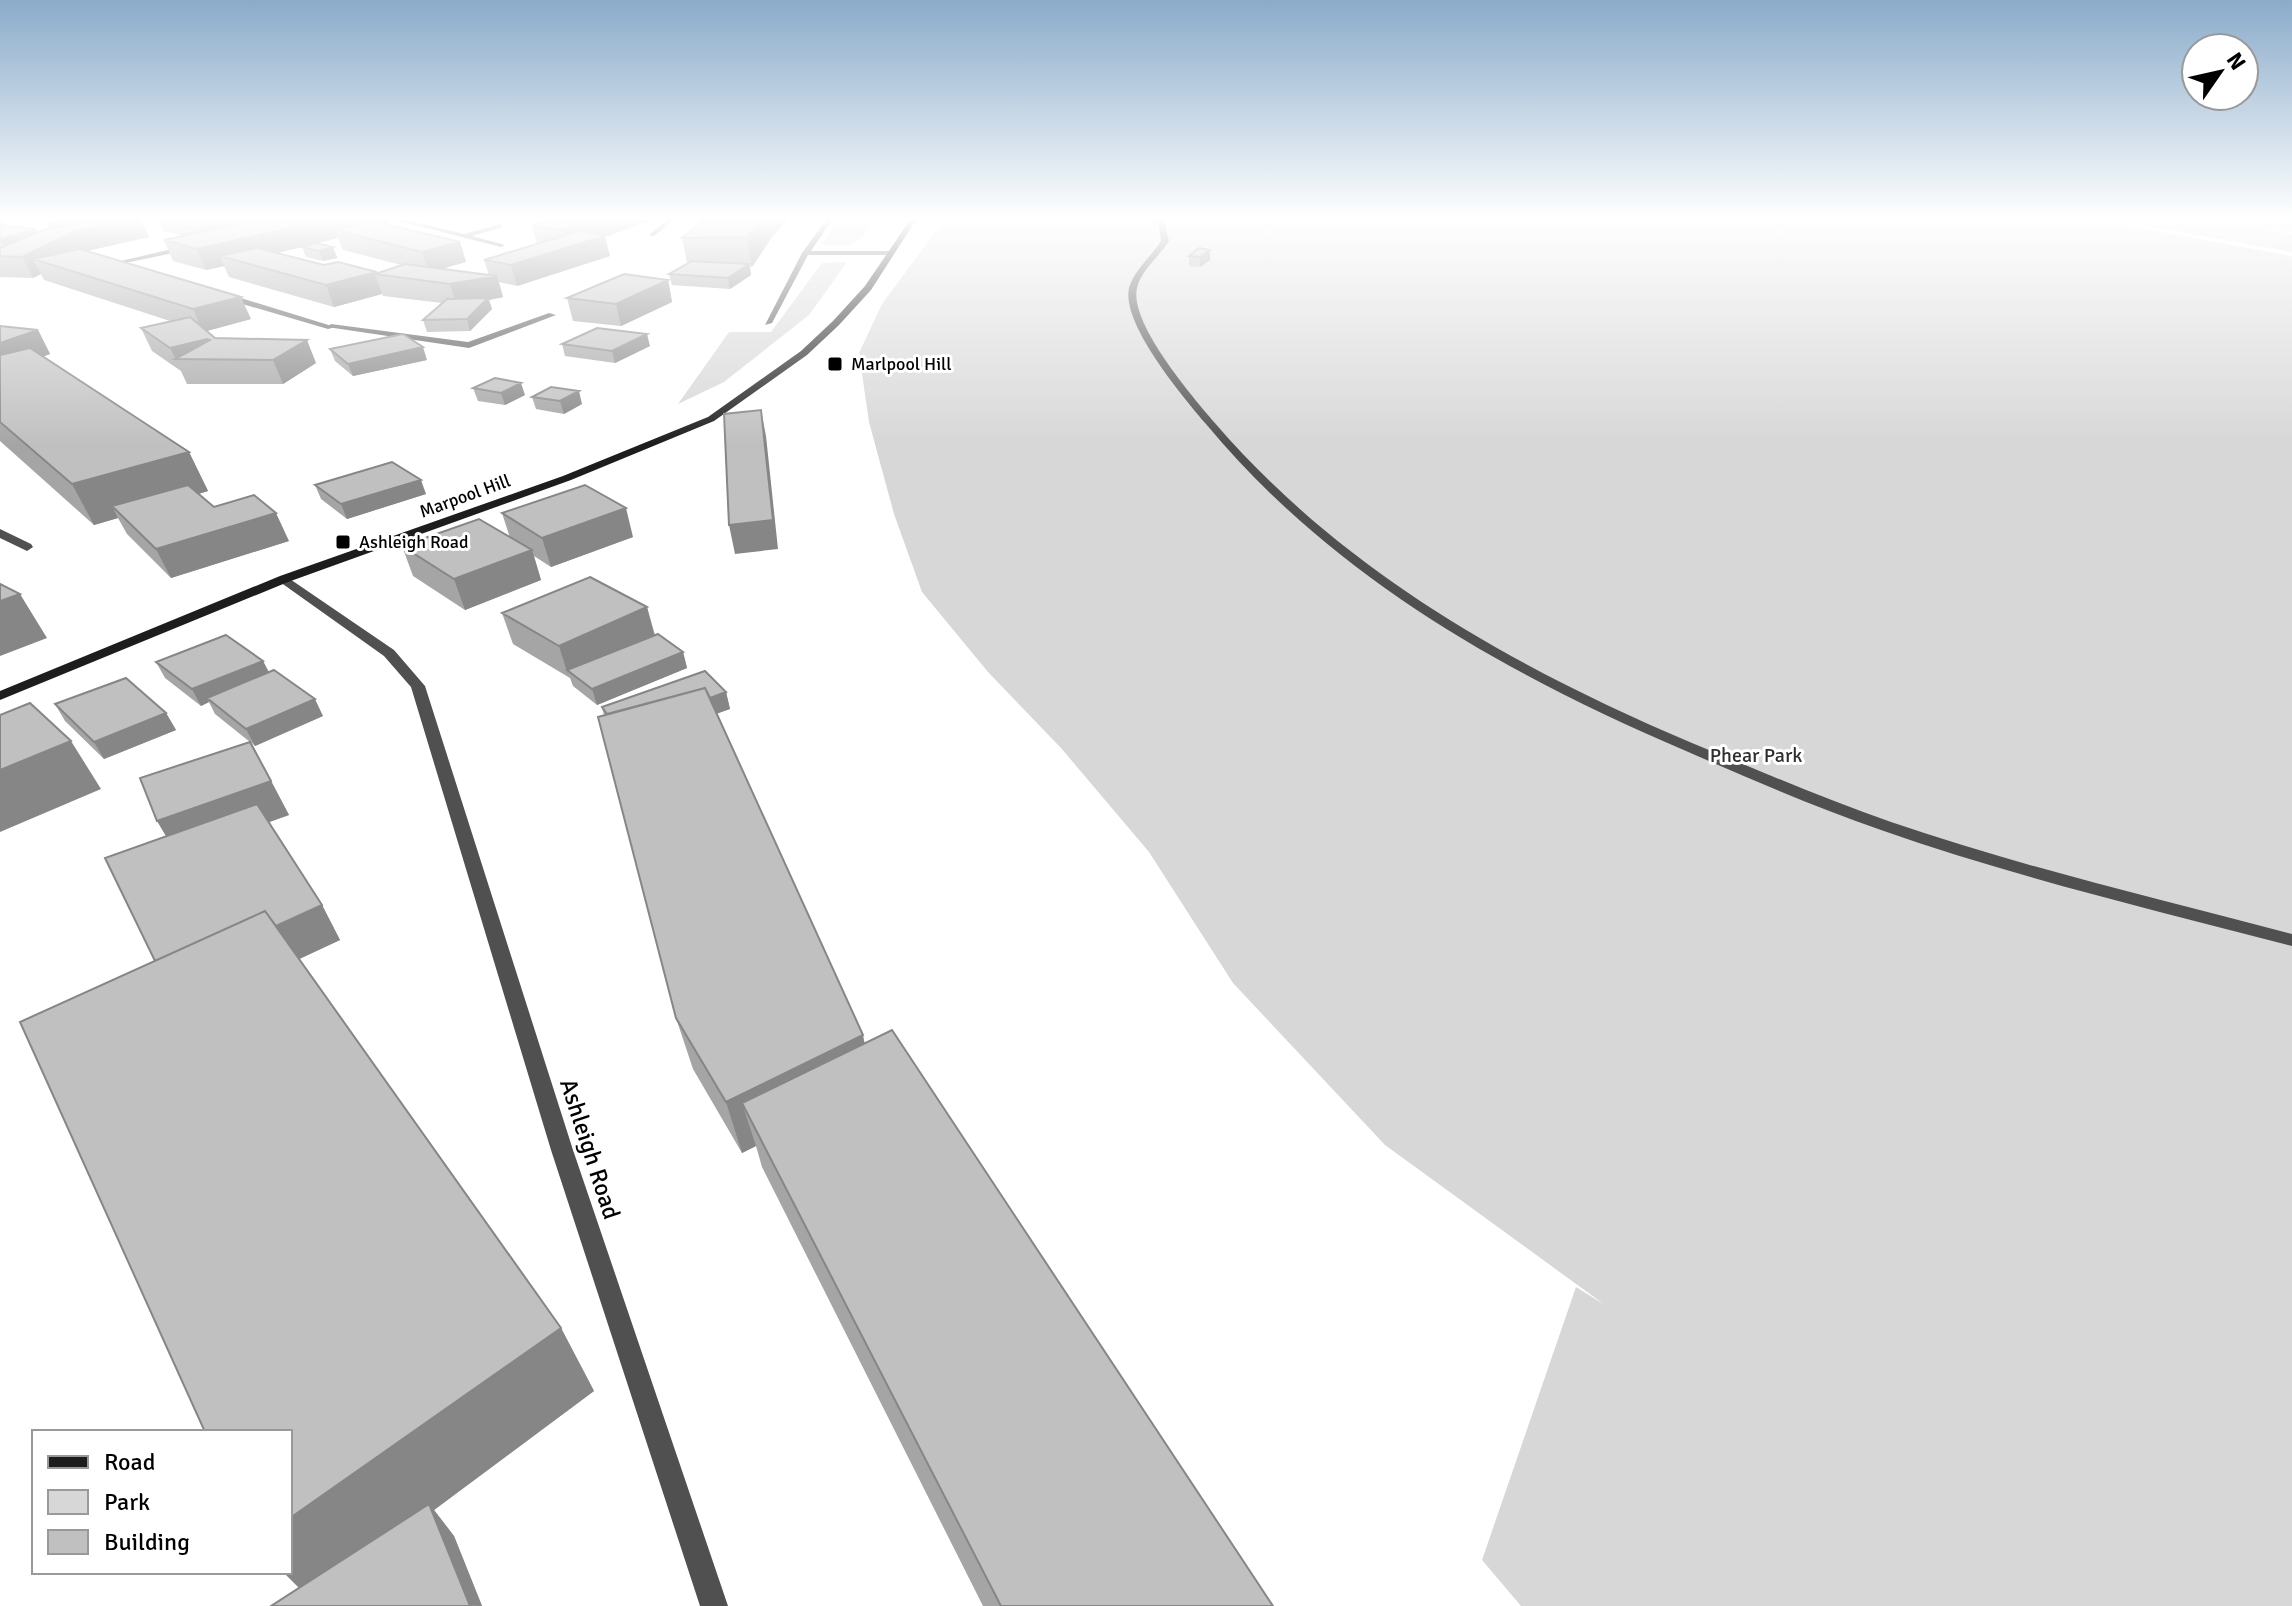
<svg xmlns="http://www.w3.org/2000/svg" width="2292" height="1606" font-family="Signika,sans-serif">
<style>
.green{fill:#d7d7d7}
.lines{fill:none;stroke-linecap:round;stroke-linejoin:round}
.lane{fill:#505050;fill-rule:evenodd}
.street{fill:#505050;fill-rule:evenodd}
.secondary{fill:#1d1d1d;fill-rule:evenodd}
.wall{fill:#a5a5a5;fill-rule:evenodd}
.shaded-wall{fill:#868686}
.building{fill:#c0c0c0;stroke:#868686;stroke-width:2}
.poi-dot{fill:#000;stroke:#fff;stroke-width:3}
.labels{text-anchor:middle;stroke-width:6;stroke-linejoin:round;paint-order:stroke}
.far-poi-label{font-size:18px;fill:#000;stroke:#fff;text-anchor:start}
.far-street-label{font-size:18px;fill:#000;stroke:#fff}
.park-label{font-size:20px;fill:#2e2e2e;stroke:#fff}
.near-street-label{font-size:24px;fill:#000;stroke:#fff}
</style>
<rect width="100%" height="100%" fill="#fff"/>
<!-- green -->
<path class="green" d="M838,220h37c-18,25 -21,29 -53,24z
M944,220h1152l196,36v1350h-771l-39,-46 94,-273 29,18 -220,-160 -152,-162 -84,-131 -88,-104 -73,-76 -66,-80 -28,-78 -25,-92 -10,-69 23,-49z
M2114,220l178,2v10l-43,-5 43,7v18z
M847,262l-38,53 -85,67 -46,22 51,-72h42l51,-69z"/>
<g class="lines">
<!-- lane -->
<path class="lane" d="M667,220h7l-20,16h-4v-2z
M1158,220h6l5,21c-10,16 -28,29 -32,47 -8,35 55,108 77,134 128,149 299,245 478,321 66,27 132,56 199,79 132,45 267,77 401,112v12c-138,-36 -277,-69 -411,-116 -66,-23 -131,-51 -195,-79 -180,-77 -353,-174 -480,-327 -22,-26 -85,-100 -77,-136 5,-18 22,-31 32,-47z
M549,313l7,2 -87,33 -142,-21 4,-3 137,18z
M0,529l31,15 2,3 -6,4 -27,-13z"/>
<!-- street -->
<path class="street" d="M395,220h11l58,14 37,-10 2,3 -31,9 33,9 -4,2z
M826,220h6l-21,31h80l4,2 -4,2h-83l-36,68 -7,2 37,-72z
M189,245l3,4 -76,16 -4,-2z
M222,294h6l107,33 -7,2 -106,-31z
M284,575l110,75 31,36 148,464 155,456h-28l-149,-456 -140,-463 -27,-31 -104,-74 -2,-3z"/>
<!-- secondary -->
<path class="secondary" d="M910,220h6l-45,70 -32,35 -32,30 -93,66 -143,59 -283,102 -288,118v-9l280,-115 283,-100 145,-59 93,-66 32,-30 32,-35z"/>
</g>
<!-- wall -->
<path class="wall" d="M0,220h3l3,6 30,3 2,3 11,-3 -2,-6 11,-3h22l1,2 11,-2h49l8,17 -62,14 164,68 -44,12 8,7 101,25 -33,21h-96l-6,-13 -29,-20 -11,-23 29,-7 -126,-41 -3,-6 -8,4 -33,-1z
M166,220h80l1,2 9,-2h130l2,5 72,17 6,20 -24,7 47,6 -5,-15 53,-16 -5,-18 20,-6h98l-45,17 5,19 -93,30 -18,-4 4,15 -14,3 3,9 -22,22 -43,1 -4,-12 19,-17 -59,-7 -1,-2 -48,13 -105,-30 -5,-11 -18,4 -33,-9 -9,-21 20,-4 -20,-5 -5,-10zM338,238l5,12 58,15 -24,9v-2l-39,-10 -14,3 -47,-12 25,-6 4,10 17,4 14,-3 -4,-11 -15,-4z
M704,220h84l-14,14 -22,33h-2l1,8 -21,14 -58,-4 -3,-11 18,-11 -5,-25z
M1199,248l11,12 -10,7 -11,-1v-10z
M668,280l4,22 -51,24 -48,-5 -6,-23z
M0,326l38,4 12,24 -8,3 147,95 19,39 -9,3 15,13 75,34 -118,37 -44,-44 -9,-16 -24,7 -94,-84z
M562,344l88,2 -35,17 -50,-7z
M330,349l97,11 -74,16 -18,-15z
M473,388l52,7 -20,10 -27,-4z
M532,397l50,7 -18,10 -28,-5z
M315,485l111,9 -79,25 -26,-20z
M502,513l131,24 -82,30 -17,-11 7,24 -76,30 -52,-34 -11,-30 108,-8z
M647,607l8,28 28,17 4,16 -90,37 -24,-19 -3,-8 -57,-34 -11,-31z
M263,661l6,11 54,44 -68,30 -4,-4 38,73 -20,7 53,83 18,35 -41,19 262,369 33,63 -160,119 20,26 28,70h-211l28,-18 -144,-627 11,-124 84,-95 -35,-28 -6,-12 -8,4 -36,-28 -9,-16z
M726,692l4,17 -13,4 148,331 408,562h-290l-221,-439 -6,-21 -14,7 -49,-84 -17,-51 -74,-311z
M55,704l111,9 10,17 -72,29 -39,-38z"/>
<!-- shaded-wall -->
<path class="shaded-wall" d="M76,220h4l4,9 -19,5 -5,-10z
M129,220h12l8,17 -67,15 -49,7 8,15 -8,4 -11,-21 51,-25z
M235,220h11l3,7 -50,12 -4,-10z
M326,220h60l2,6 -53,4 3,8 -98,24 -20,-6 4,10 -18,4 -9,-21z
M591,220h59l-45,17 5,19 -93,30 -6,-21 55,-17 -4,-18z
M760,220h28l-14,14 -22,33 -5,-30z
M36,229l5,10 -36,10 -5,-10z
M460,242l6,20 -37,10 -7,-20z
M333,247l4,11 -14,3 -4,-10z
M1210,250v10l-10,7v-10z
M749,264l2,11 -21,14 -2,-11z
M377,272v3l-2,-1 7,20 -48,13 -8,-22z
M497,276l6,21 -14,3 3,9 -22,22 -3,-12 -10,-14 -7,-21z
M668,280l4,22 -51,24 -5,-22z
M241,297l10,22 -48,13 -10,-23z
M38,330l12,24 -50,18v-29z
M647,334l3,12 -35,17 -3,-12z
M207,339l9,21 -40,-1 -6,-11z
M307,340l9,23 -33,21 -10,-24z
M423,347l4,13 -74,16 -5,-12z
M521,383l4,12 -20,10 -4,-12z
M579,391l3,13 -18,10 -4,-13z
M761,410l5,26 12,113 -43,5 -6,-29z
M189,452l19,39 -85,25 -11,-10 6,12 -24,7 -22,-41z
M421,480l5,14 -79,25 -6,-15z
M626,508l7,29 -82,30 -9,-29z
M276,513l13,28 -118,37 -15,-29z
M532,550l9,30 -76,30 -11,-31z
M20,594l27,44 -47,18v-55z
M647,607l8,31 -88,32 2,8 -10,-32z
M683,652l4,16 -90,37 -5,-16z
M263,661l8,16 -64,21 2,4 -8,4 -9,-17z
M726,692l4,17 -105,38 -5,-17z
M315,699l8,17 -68,30 -9,-17z
M166,713l10,17 -72,29 -10,-17z
M71,741l30,48 -101,43v-62z
M250,742l39,73 -112,40 -20,-34z
M322,905l18,35 -154,72 -23,-36z
M863,1035l10,51 -131,17 14,43 -14,7 -16,-51z
M561,1328l33,63 -160,119 20,26 28,70 -171,-6 -28,-28h7v-54z"/>
<!-- building -->
<path class="building" d="M58,220h18l-16,4 -13,-1z
M92,220h37l-56,12 -51,25 -22,-1v-8l43,-18z
M166,220h69l-40,9 -36,-8z
M256,220h70l-129,29 -33,-9z
M552,220h39l-29,10 -30,-4z
M704,220h56l-13,17 -65,1z
M373,221l87,21 -38,10 -87,-22z
M0,225l36,4 -36,10z
M579,231l26,5 -94,29 -27,-5z
M316,243l17,4 -14,4 -17,-4z
M257,248l67,17 14,-3 39,10 -51,13 -106,-29z
M1199,248l11,2 -10,7 -11,-1z
M80,249l161,48 -48,12 -160,-50z
M692,261l57,3 -21,14 -59,-4z
M405,264l92,12 -47,8 -75,-10z
M624,274l44,6 -52,24 -49,-6z
M488,298l-21,21 -44,1 24,-21z
M190,317l25,21 92,2 -34,20 -98,-1 35,-19 -3,-1 -37,9 -29,-20z
M0,326l38,4 -38,13z
M597,328l50,6 -35,17 -50,-7z
M403,334l20,13 -75,17 -18,-15z
M30,348l159,104 -117,32 -72,-62v-67z
M495,378l26,5 -20,10 -28,-5z
M551,387l28,4 -19,10 -28,-4z
M761,410l12,110 -44,5 -5,-111z
M392,462l29,18 -80,24 -26,-19z
M188,485l26,22 40,-12 22,18 -120,36 -44,-43z
M585,485l41,23 -84,30 -40,-25z
M479,519l53,31 -78,29 -52,-33z
M590,577l57,30 -88,39 -57,-33z
M0,584l20,10 -20,7z
M658,634l25,18 -91,37 -25,-19z
M226,635l37,26 -71,28 -36,-27z
M274,670l41,29 -69,30 -39,-31z
M705,671l21,21 -16,6 -5,-10 -98,26 -5,-7z
M126,678l40,35 -72,29 -39,-38z
M705,688l158,347 -137,67 -50,-84 -78,-301z
M30,703l41,38 -71,29v-55z
M250,742l21,39 -114,40 -17,-43z
M257,804l65,101 -46,21 -11,-15 -110,50 -50,-103z
M265,911l296,417 -271,190v-86h-85l-185,-410z
M892,1030l381,576h-272l-259,-503z
M429,1504l41,102h-199z"/>
<!-- sky -->
<linearGradient id="sky" x2="0" y2="1"><stop stop-color="#8aabca"/><stop offset="0.49" stop-color="#fff"/><stop offset="1" stop-color="#fff" stop-opacity="0"/></linearGradient>
<rect width="2292" height="445" fill="url(#sky)"/>
<!-- markers -->
<g class="poi-dot">
<rect x="827" y="356" width="16" height="16" rx="4"/>
<rect x="335" y="534" width="16" height="16" rx="4"/>
</g>
<g class="labels">
<!-- far-poi labels -->
<g class="far-poi-label">
<text x="851" y="370">Marlpool Hill</text>
<text x="359" y="548">Ashleigh Road</text>
</g>
<!-- far-street labels -->
<g class="far-street-label">
<text transform="translate(465 496) rotate(-20)" y="6">Marpool Hill</text>
</g>
<!-- park labels -->
<g class="park-label">
<text x="1756" y="762">Phear Park</text>
</g>
<!-- near-street labels -->
<g class="near-street-label">
<text transform="translate(590 1149) rotate(72)" y="8">Ashleigh Road</text>
</g>
</g>
<!-- legend -->
<rect x="32" y="1430" width="260" height="144" fill="#ffffff" stroke="#999999" stroke-width="2"/>
<rect x="48" y="1456" width="40" height="12" fill="#1d1d1d" stroke="#999999" stroke-width="2"/>
<text x="104" y="1470" font-size="24" fill="#000000">Road</text>
<rect x="48" y="1490" width="40" height="24" fill="#d7d7d7" stroke="#999999" stroke-width="2"/>
<text x="104" y="1510" font-size="24" fill="#000000">Park</text>
<rect x="48" y="1530" width="40" height="24" fill="#c0c0c0" stroke="#999999" stroke-width="2"/>
<text x="104" y="1550" font-size="24" fill="#000000">Building</text>
<!-- north arrow -->
<g transform="translate(2220 72) rotate(56)"><circle r="38" fill="#ffffff" stroke="#999999" stroke-width="2"/>
<path d="M0-6L14 30L0 20L-14 30Z" fill="#000000"/>
<text y="-12" font-size="22" font-weight="bold" text-anchor="middle" fill="#000000">N</text>
</g>
</svg>
